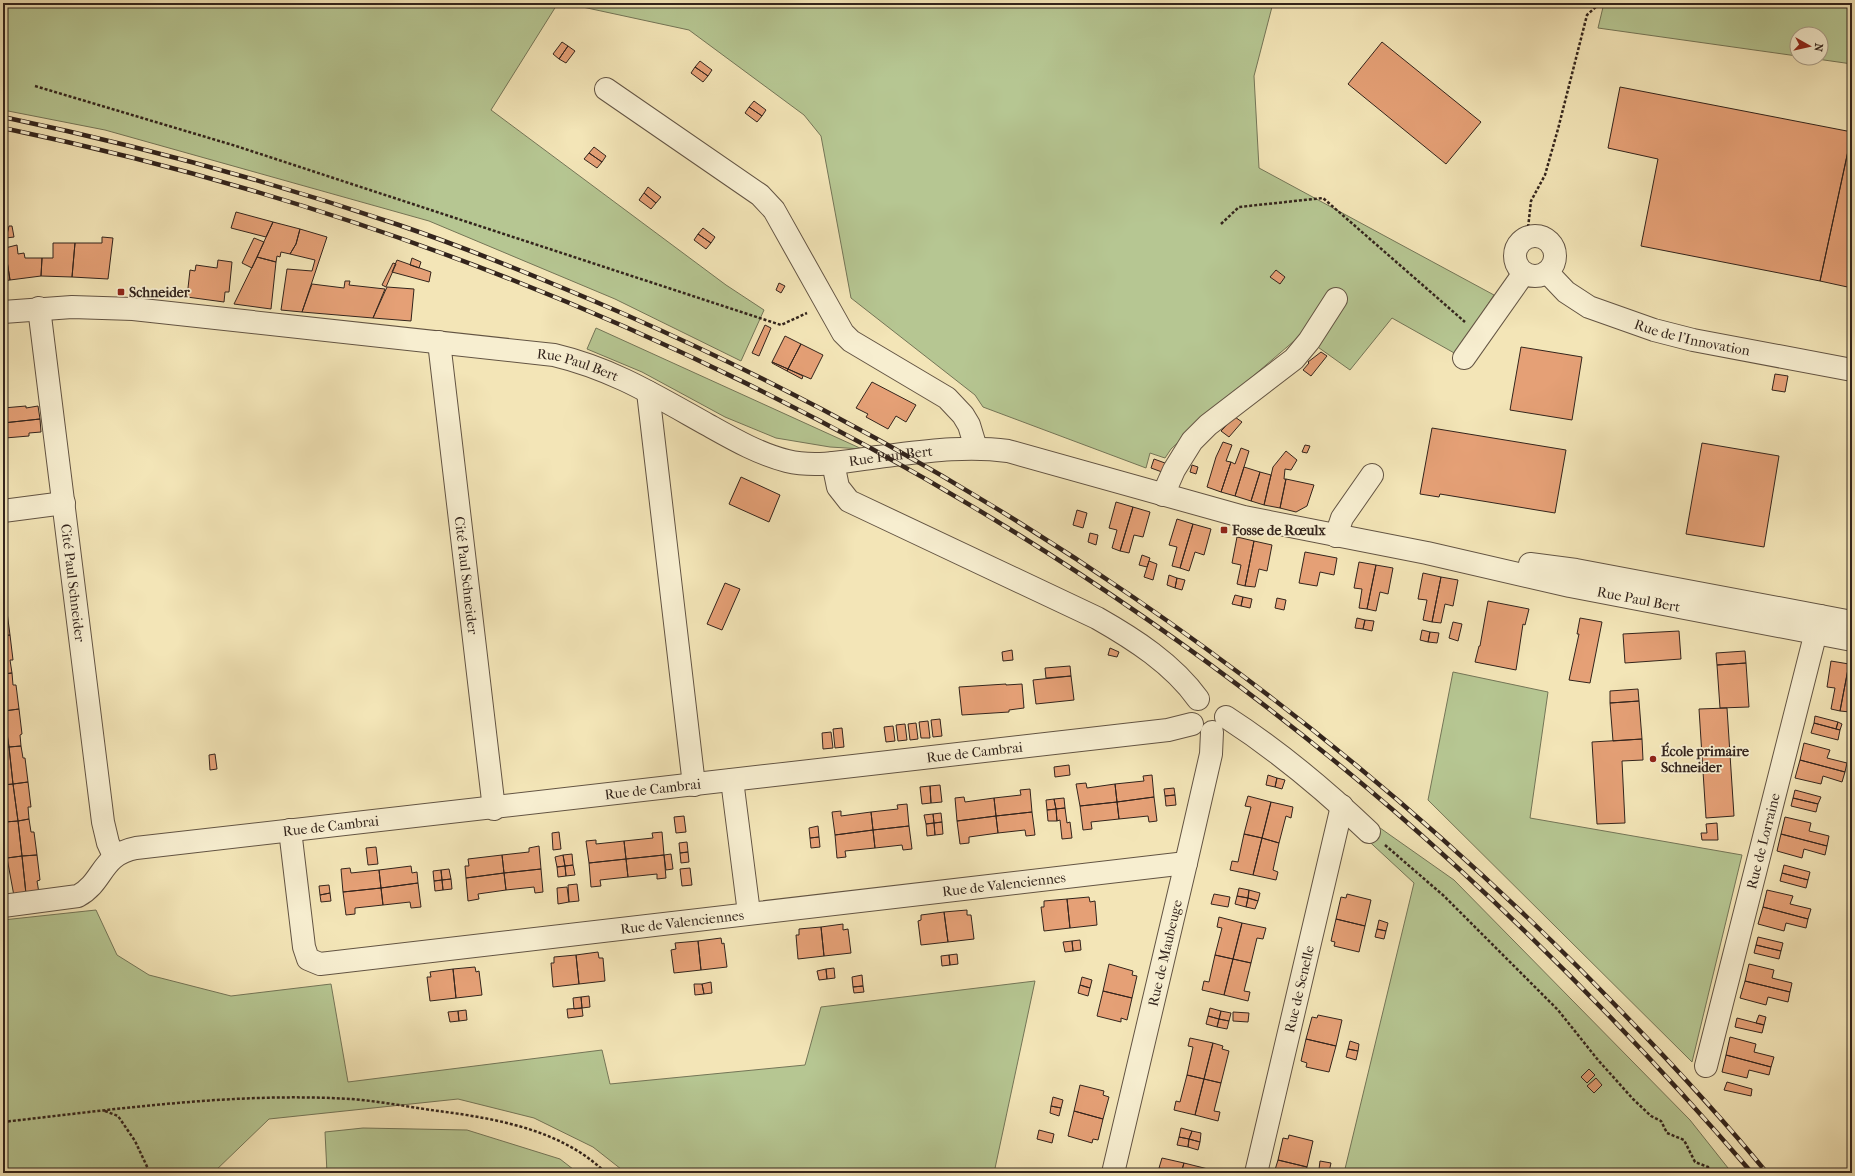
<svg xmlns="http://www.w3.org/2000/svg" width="1855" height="1176" font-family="'IM FELL French Canon',serif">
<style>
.green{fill:#b6c692;stroke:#747557}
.building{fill:#e5a076;stroke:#33241c}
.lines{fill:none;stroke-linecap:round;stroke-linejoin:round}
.minor-casing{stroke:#635443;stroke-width:24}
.path{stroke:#33241c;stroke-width:2.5;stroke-dasharray:3 2;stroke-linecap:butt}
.minor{stroke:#f7eed0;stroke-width:22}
.rail-casing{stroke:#33241c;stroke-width:4.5}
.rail{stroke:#f7eed0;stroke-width:3;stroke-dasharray:9;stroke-linecap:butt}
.poi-dot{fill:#8f2418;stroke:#f7eed0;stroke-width:1.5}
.labels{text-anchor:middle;stroke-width:3.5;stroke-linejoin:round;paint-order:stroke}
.poi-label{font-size:14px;font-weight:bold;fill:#33241c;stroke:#f7eed0;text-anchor:start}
.street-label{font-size:14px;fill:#33241c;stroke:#f7eed0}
</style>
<rect width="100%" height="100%" fill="#f3e5b7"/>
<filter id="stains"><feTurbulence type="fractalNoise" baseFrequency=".005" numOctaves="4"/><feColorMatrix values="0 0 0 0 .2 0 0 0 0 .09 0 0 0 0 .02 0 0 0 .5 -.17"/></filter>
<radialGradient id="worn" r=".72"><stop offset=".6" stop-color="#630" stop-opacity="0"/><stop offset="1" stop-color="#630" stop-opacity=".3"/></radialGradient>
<!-- green -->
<path class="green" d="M3,3h555l-67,107 235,175 38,25 -23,51 -126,-62 -186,-78 -324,-91 -102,-20z
M564,3h709l-19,73 5,92 235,127 -38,59 -64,-36 -42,52 -49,-35 -98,84 -32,30 -6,9 -15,-5 -4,15 -163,-61 -8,-12 -124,-97 -30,-162 -17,-21 -115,-85z
M1604,3h248v61l-42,-6h11v-24h-24v22l-199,-28z
M596,328l266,121 -32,-2 -54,-9 -51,-21 -83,-45 -55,-23z
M1453,672l95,20 -18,126 212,37 -50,207 -264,-262z
M1373,823l81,57 236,240 42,53h-388l70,-290 -54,-50z
M96,910l21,45 32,20 82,21 100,-12 17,98 254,-32 8,34 195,-19 16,-58 214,-26 -41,192h-368l-33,-26 -59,-29 -76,-19 -189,20 -56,54h-210v-253z
M363,1128l104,2 93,29 18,14h-251l-2,-41z"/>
<!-- building -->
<path class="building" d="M562,42l6,4 -9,13 -6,-5z
M1382,42l99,80 -35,42 -98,-80z
M568,46l7,5 -9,12 -7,-4z
M700,61l12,9 -4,6 -13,-9z
M695,67l13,9 -5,6 -12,-9z
M1620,87l232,45 -32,149 -179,-35 17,-87 -50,-11z
M754,101l12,9 -4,6 -13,-9z
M749,107l13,9 -5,6 -12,-9z
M1852,133v155l-32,-7z
M594,147l12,9 -4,6 -13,-9z
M589,153l13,9 -5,6 -13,-9z
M648,187l13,10 -5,6 -12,-10z
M644,193l12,10 -5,6 -12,-9z
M236,212l37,10 -7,15 -35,-9z
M273,222l27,7 -4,15 -6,10 -9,-2 -1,5 -3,-1 -1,6 -19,-5z
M9,226h3l2,11 -8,1z
M3,228l5,1 -3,19 5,32 -7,1z
M703,228l12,9 -4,6 -13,-9z
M300,229l27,8 -25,75 -21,-2 6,-41 25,2 3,-11 -25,-6 6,-10z
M698,234l13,9 -5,6 -12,-9z
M102,237l11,1 -5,41 -36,-2 3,-34h27z
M254,238l10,4 -12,26 -10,-5z
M53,243h22l-3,34 -31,-1 1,-18h11z
M17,245l1,9 6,-1 1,5h17l-1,18 -31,4 -5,-32z
M257,257l19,5 -5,47 -37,-5z
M412,258l9,4 -2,6 -9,-3z
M218,260l14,2 -3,30h-4l-1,10 -37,-5 3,-27 5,1 1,-6 21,3z
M397,260l34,12 -2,10 -37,-10z
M393,263l3,1 -10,23 -4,-2z
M1276,270l9,7 -5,7 -10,-7z
M345,281h5l-1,4 36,4 -12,29 -71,-6 10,-28 32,4z
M779,283l6,3 -4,7 -5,-3z
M387,287l27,2 -3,32 -38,-3z
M765,325l6,3 -12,28 -7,-3z
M785,336l16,8 -13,25 -16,-7z
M801,344l22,11 -12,24 -23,-10z
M1521,347l61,10 -10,63 -62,-10z
M1321,352l6,4 -16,20 -8,-6 6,-7 -1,-1z
M772,362l16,7 -1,2 -15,-8z
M788,369l15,7 -1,3 -15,-8z
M1775,374l13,2 -3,16 -13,-2z
M872,382l44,23 -10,17 -10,-6 -8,13 -22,-12 2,-3 -12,-6z
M26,406v2l12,-2 2,13 -37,4v-15z
M1235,417l7,5 -13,15 -8,-6z
M40,419l1,13 -12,1v3l-24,2 -2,-15z
M3,423l2,15 -2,1z
M1432,428l134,22 -11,63 -115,-19 -1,3 -19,-3z
M1223,442l9,3 -6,16 5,1 -10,30 -14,-5 9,-30z
M1702,443l77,13 -15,91 -78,-13z
M1305,445l5,1 -3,7 -5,-1z
M1241,448l8,3 -14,45 -14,-4 10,-30 4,2z
M1286,451l11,9 -6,10 -6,-1 -1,10h2l-6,29 -16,-3 9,-38z
M1154,459l11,4 -3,9 -11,-4z
M1192,465l6,2 -2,7 -6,-2z
M1244,467l16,5 -9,29 -16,-5z
M1260,472l11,3 -7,30 -13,-4z
M741,477l39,18 -11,27 -40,-18z
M1286,479l28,6 -7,21 -11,6 -16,-4z
M1116,502l17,5 -13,44 -8,-3 5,-18 -8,-2z
M1133,507l17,5 -7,25 -9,-2 -5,18 -9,-2z
M1077,510l10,3 -4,15 -10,-3z
M1177,519l16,5 -13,44 -8,-2 5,-19 -8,-2z
M1193,524l18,5 -7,26 -9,-3 -6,19 -9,-3z
M1090,533l8,2 -2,10 -8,-3z
M1237,537l17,4 -9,45 -8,-2 4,-19 -9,-2z
M1254,541l18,4 -5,26 -8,-2 -4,18 -10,-1z
M1305,552l32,6 -3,17 -14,-3 -3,14 -18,-3z
M1142,555l8,3 -3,9 -8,-2z
M1149,561l8,3 -4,16 -9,-3z
M1359,562l17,3 -9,44 -8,-1 3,-19 -8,-1z
M1376,565l17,3 -5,26 -8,-2 -4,19 -9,-2z
M1423,573l18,4 -9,45 -9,-2 4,-20 -9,-1z
M1169,575l8,3 -2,10 -8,-3z
M1441,577l17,3 -5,26 -8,-2 -4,19 -9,-1z
M1177,578l8,2 -3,10 -7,-2z
M725,583l15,6 -18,41 -15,-6z
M1235,595l8,2 -2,9 -9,-2z
M1243,597l9,2 -2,9 -9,-2z
M1277,598l9,2 -2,10 -9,-2z
M3,599l2,13h2l3,23 -7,1z
M1488,601l41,8 -4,16 -2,-1 -7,46 -41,-8 4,-16h1z
M1357,618l8,2 -2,9 -8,-1z
M1580,618l22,4 -12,61 -21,-3 10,-46h-2z
M1365,620l9,1 -2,10 -9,-2z
M1453,622l9,2 -4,17 -9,-3z
M1422,630l8,2 -2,10 -8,-2z
M1679,631l2,28 -56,4 -2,-29z
M1430,632l9,1 -2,10 -9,-1z
M10,635l3,25h-3l2,13 -9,1v-38z
M1110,648l9,4 -2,5 -9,-2z
M1012,650l1,10 -10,1 -1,-9z
M1745,651l1,12 -29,2 -1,-12z
M1831,661l18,3 -9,47 -9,-2 4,-21 -8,-1z
M1746,663l3,44 -29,1 -3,-43z
M1849,664l3,1v34l-2,13 -10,-1z
M1070,666l1,10 -25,2 -1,-10z
M12,673l1,12h3l3,24 -15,2 -1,-37z
M1071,676l3,24 -38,4 -3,-24z
M1006,684v1l16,-1 2,24 -15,2v2l-47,3 -3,-28z
M1638,689l1,12 -29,2v-12z
M1639,701l3,38 -29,2 -3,-38z
M1727,708l7,108 -28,2 -7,-109z
M19,709l3,25 -2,1 1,11 -12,1 -5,-36z
M3,711l6,36 -6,1z
M1815,716l23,6 -2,7 -22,-6z
M940,719l2,17 -9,1 -2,-17z
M928,721l2,17h-9l-2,-16z
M1838,722l4,2 -2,6 -4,-1z
M916,723l2,16 -8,1 -2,-16z
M1814,723l26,7 -2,10 -27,-7z
M905,724l2,16 -9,1 -2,-16z
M893,726l2,15 -9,1 -2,-15z
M842,728l2,19 -9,1 -2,-19z
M831,732l2,16 -10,1 -1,-16z
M1642,739l1,21 -21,1 3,62 -28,1 -5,-82z
M1804,743l26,7 -3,8 20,5 -2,9 -45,-12z
M21,746l2,12h2l3,24 -15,2 -4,-37z
M9,747l4,37 -10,1v-37z
M215,754l2,15 -7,1 -1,-15z
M1800,760l45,12 -3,10 -19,-6 -2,8 -26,-6z
M1069,765l1,10 -15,2 -1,-10z
M1152,775l2,22 -37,5 -2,-18 29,-3 -1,-5z
M1268,775l9,3 -2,9 -9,-2z
M1277,778l8,2 -3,9 -7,-2z
M28,782l3,25h-3l1,12 -11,2 -5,-37z
M1086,783l1,5 28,-4 2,18 -37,4 -4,-22z
M13,784l5,37 -13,1 -2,-12v-25z
M940,785l2,17 -11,1 -1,-17z
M930,786l1,17 -9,1 -2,-17z
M1174,788l1,7 -10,1 -1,-7z
M1030,789l2,23 -36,4 -2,-18 27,-3 -1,-5z
M1795,790l26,7 -3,7 -25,-6z
M1175,795l1,10 -10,1 -1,-10z
M1248,796l23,6 -9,36 -18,-4 7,-27 -6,-1z
M964,797l1,5 29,-4 2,18 -39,5 -2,-23z
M1154,797l3,24 -8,1 -1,-6 -29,3 -2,-17z
M1064,798l1,10 -9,1 -2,-10z
M1793,798l25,6 -2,8 -25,-6z
M1054,799l2,10 -9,1 -1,-10z
M1117,802l2,17 -28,3 1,7 -9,1 -3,-24z
M1271,802l22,5 -2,11 -5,-2 -7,27 -17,-5z
M907,804l2,22 -36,4 -2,-18 27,-3 -1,-4z
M1065,808l2,15 3,-1 2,16 -10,1 -2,-19 -3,1 -1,-12z
M1056,809l1,12h-9l-1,-11z
M841,811v5l30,-4 2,18 -38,5 -3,-23z
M1032,812l3,23 -9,1 -1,-6 -27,3 -2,-17z
M941,813l1,9 -8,1 -1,-9z
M933,814l1,9 -8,1 -2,-9z
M684,816l2,16 -10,1 -2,-16z
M996,816l2,17 -29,4v6l-9,1 -3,-23z
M1785,817l26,6 -2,8 20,5 -2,10 -46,-12z
M29,819l2,13h3l3,23 -15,1 -4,-35z
M18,821l4,35 -15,2 -3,-22 3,-1 -2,-13z
M942,822l1,12 -8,1 -1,-12z
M934,823l1,12 -8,1 -1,-12z
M1717,823l1,17h-16l-1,-7h6l-1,-9z
M818,826l1,11 -9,1 -1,-10z
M909,826l3,23 -9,1 -1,-5 -27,3 -2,-18z
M873,830l2,18 -30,3 1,6 -9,1 -2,-23z
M559,832l2,17 -8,1 -1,-17z
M662,832l2,23 -38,4 -2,-18 29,-3 -1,-5z
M1244,834l18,4 -9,37 -23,-5 2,-9 6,1z
M1781,834l46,12 -2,9 -21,-6 -2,9 -25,-7z
M819,837l1,10 -9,1 -1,-10z
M1262,838l17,5 -6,27 5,2 -2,8 -23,-5z
M596,840v4l28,-3 2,18 -37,4 -3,-22z
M687,842l1,10 -8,1 -1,-10z
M539,846l2,23 -37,4 -2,-18 27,-3v-4z
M376,847l2,17 -10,1 -2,-17z
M688,852l1,10 -8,1 -1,-10z
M572,854l1,11 -8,1 -2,-11z
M671,854l2,15 -7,1 -2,-15z
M37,855l3,25 -3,1 2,12 -13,1 -4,-38z
M502,855l2,18 -38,5 -1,-12h4l-1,-7z
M563,855l2,11 -8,1 -2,-10z
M664,855l2,23 -9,1v-5l-29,3 -2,-18z
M22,856l4,38 -12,2 -7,-38z
M626,859l2,18 -28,3 1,6 -10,1 -2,-24z
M573,865l2,10 -9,1 -1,-10z
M1784,865l26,7 -2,8 -26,-7z
M411,866l1,7 5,-1 1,11 -37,5 -2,-18z
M565,866l1,10 -8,1 -1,-10z
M350,868l1,5 28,-3 2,18 -38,4 -2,-23z
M690,868l2,17 -10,1 -2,-17z
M449,869l2,10 -9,1 -1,-10z
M541,869l2,23 -8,1 -1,-6 -28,3 -2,-17z
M441,870l1,10 -8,1 -1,-10z
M504,873l2,17 -28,4 1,5 -11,2 -2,-23z
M1782,873l26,7 -2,8 -26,-7z
M451,879l1,10 -9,1 -1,-10z
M442,880l1,10 -8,1 -1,-10z
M418,883l3,24 -10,1 -1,-6 -27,3 -2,-17z
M577,884l2,17 -10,1 -1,-17z
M329,885l1,8 -10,2 -1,-9z
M567,887l2,15 -11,2 -1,-16z
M381,888l2,17 -28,3v6l-9,1 -3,-23z
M1239,888l10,2 -1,8 -11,-2z
M1249,890l11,3 -2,8 -10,-3z
M1767,890l26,6 -3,8 21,5 -3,10 -45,-12z
M330,893l1,8 -10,1 -1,-7z
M1214,894l16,3 -2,10 -17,-3z
M1347,894l24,6 -6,26 -29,-7 5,-22 5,1z
M1237,896l11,2 -2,9 -11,-3z
M1089,897l1,5 5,-1 2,24 -27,3 -3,-29z
M1248,898l10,3 -3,8 -9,-2z
M1067,899l3,29 -26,3 -3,-24h3v-6z
M1763,907l45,12 -2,9 -20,-5 -2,8 -26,-7z
M967,910v5h4l3,24 -26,3 -4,-30z
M944,912l4,30 -27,3 -3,-24 3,-1v-5z
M1219,917l23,6 -9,36 -18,-4 7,-27 -5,-1z
M1336,919l29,7 -6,26 -25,-6 1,-4 -4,-1z
M1379,920l9,3 -2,8 -9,-2z
M1242,923l24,5 -3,11 -6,-1 -6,25 -18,-4z
M843,924v6l5,-1 3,24 -27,3 -3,-29z
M821,927l3,29 -26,3 -2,-24h3v-6z
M1377,929l9,2 -2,8 -9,-2z
M1758,937l25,6 -2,8 -25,-6z
M721,938l1,6 2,-1 3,24 -26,3 -3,-29z
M1080,940l1,10 -8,1 -1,-10z
M698,941l3,29 -27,3 -3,-23 5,-1 -1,-6z
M1072,941l1,10 -8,1 -2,-10z
M1756,945l25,6 -2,8 -25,-6z
M598,952l1,6h4l2,23 -26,3 -3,-29z
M957,954l1,10 -8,1 -1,-10z
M576,955l3,29 -26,3 -2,-24h3v-6z
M949,955l1,10 -8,1 -1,-10z
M1215,955l18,4 -9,36 -22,-5 2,-9 5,1z
M1233,959l18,4 -7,28 6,1 -2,9 -24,-6z
M1109,964l24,7 -1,4 5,1 -5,22 -29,-7z
M1749,964l25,6 -2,8 20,5 -2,9 -45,-11z
M475,967l1,5 3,-1 3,24 -26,3 -3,-29z
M834,968l1,10 -8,1 -1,-10z
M453,969l3,29 -26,3 -3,-24h4l-1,-5z
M826,969l1,10 -8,1 -2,-9z
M862,975l1,11 -10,1 -1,-10z
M1082,977l10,3 -2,8 -10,-3z
M1745,981l45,11 -2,10 -20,-5 -2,8 -26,-7z
M711,982l1,11 -8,1 -2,-10z
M694,984h8l2,10 -9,1z
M1080,985l10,3 -2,8 -10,-3z
M863,986l1,6 -10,1 -1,-6z
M1103,991l29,7 -5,22 -6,-2v4l-24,-6z
M589,996l1,11 -8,1 -1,-11z
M581,997l1,11 -8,1 -1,-11z
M582,1008l1,8 -15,2 -1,-9z
M1210,1008l11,3 -2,8 -11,-3z
M466,1010l1,10 -8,1 -1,-10z
M458,1011l1,10 -9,1 -2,-10z
M1221,1011l10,2 -2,8 -10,-2z
M1233,1012l16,1 -1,9 -15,-1z
M1318,1015l24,5 -6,26 -30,-7 6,-22 5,1z
M1759,1015l7,2 -2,8 -8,-2z
M1208,1016l11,3 -2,8 -11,-3z
M1737,1018l27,7 -2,8 -27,-6z
M1219,1019l10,2 -2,8 -10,-2z
M1730,1037l26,7 -2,8 20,5 -3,10 -45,-12z
M1190,1038l23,5 -9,36 -17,-4 6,-28 -5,-1z
M1306,1039l30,7 -7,26 -23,-5 1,-4 -6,-2z
M1350,1041l9,3 -1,7 -10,-2z
M1213,1043l10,3 -1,3 7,2 -8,32 -17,-4z
M1348,1049l10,2 -2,9 -10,-3z
M1726,1055l45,12 -2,8 -20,-5 -2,8 -25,-6z
M1589,1069l6,6 -8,8 -6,-6z
M1187,1075l17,4 -9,36 -21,-5 2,-9 4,1z
M1596,1078l6,7 -8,8 -7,-7z
M1204,1079l17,4 -7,28 6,1 -2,9 -23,-6z
M1727,1082l25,7 -1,7 -27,-6z
M1080,1085l24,6 -1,4 6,2 -6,22 -29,-8z
M1053,1097l10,3 -2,8 -10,-2z
M1051,1106l10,2 -2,8 -9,-3z
M1074,1111l29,8 -5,21 -5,-1 -1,4 -24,-7z
M1181,1128l11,3 -3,8 -10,-2z
M1039,1130l15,4 -2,9 -15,-4z
M1192,1131l9,2 -1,9 -11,-3z
M1289,1135l24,6 -6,26 -29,-7 5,-22 5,1z
M1179,1137l10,2 -1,8 -11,-2z
M1189,1139l11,3 -2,8 -10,-3z
M1162,1158l22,5 -3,10h-18l1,-4 -5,-1z
M1278,1160l29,7 -2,6h-31z
M1320,1161l11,2 -2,9 -10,-3z
M1184,1163l24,6 -1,4h-26z
M1319,1169l10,3 -1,1h-10z"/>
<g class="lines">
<!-- minor casing -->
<g class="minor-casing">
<g id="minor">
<path d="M606,89l154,106 14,15 69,123 8,8 96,57 16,17 6,10 7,23"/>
<circle cx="1535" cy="256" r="20"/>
<path id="s1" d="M1547,272l19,20 23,15 65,23 39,10 159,30"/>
<path id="s2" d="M39,308l64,514 5,21 6,13"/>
<path id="s3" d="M3,312l69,-5 61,2 421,46c59,14 102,41 154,70 25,14 51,29 79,36 29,7 62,0 91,-4 43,-5 86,-12 130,-6l236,66 183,36 143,33 282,54"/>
<path id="s4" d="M439,342l55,467"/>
<path d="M1464,358l60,-85"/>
<path d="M648,392l46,393"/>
<path d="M833,463l5,24 11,14 248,117c37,21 76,46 101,81"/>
<path d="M1163,495l11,-25 18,-29 16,-16 86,-66 15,-18 27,-42"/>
<path d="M3,511l61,-8"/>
<path d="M1336,536l6,-18 30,-43"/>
<path d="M1530,564l46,6 276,52"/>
<path d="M1226,717c51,33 99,73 143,115"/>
<path d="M732,780l17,133"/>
<path id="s5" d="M290,830l14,117 4,12 12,5 866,-101"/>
<path id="s6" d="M3,906l75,-10c27,-15 22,-41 58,-48l1032,-118 24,-6"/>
<path id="s7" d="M1706,1066l114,-450"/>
<path id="s8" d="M1113,1173l73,-310 25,-109 1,-22"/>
<path id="s9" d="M1256,1173l86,-367"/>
</g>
</g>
<!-- path -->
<path class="path" d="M35,86l201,60 545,179 26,-12
M1221,224l18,-17 84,-9 142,124
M1527,237l4,-36 14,-26 13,-46 29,-114 13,-12
M1385,845l59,51 114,114 40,50 35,39 18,17 10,5 6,12 17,7 11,22 13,5 2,6
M105,1111l13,5 17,25 15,32
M3,1122c114,-13 233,-30 348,-23 26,2 53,7 80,11 61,8 129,18 175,63"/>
<!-- minor -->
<use href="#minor" class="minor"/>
<!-- rail casing -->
<g class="rail-casing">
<path id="rail" d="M3,117c134,28 266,64 396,108 76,26 151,57 225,89 358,157 682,380 958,657 64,65 127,131 185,202
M3,128c511,106 994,341 1390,682 129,112 248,234 359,363"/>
</g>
<!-- rail -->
<use href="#rail" class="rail"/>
</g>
<!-- markers -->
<g class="poi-dot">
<rect x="117" y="288" width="8" height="8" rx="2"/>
<rect x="1220" y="526" width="8" height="8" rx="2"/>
<circle cx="1653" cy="759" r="4"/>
</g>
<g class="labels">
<!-- poi labels -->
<g class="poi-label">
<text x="129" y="297">Schneider</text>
<text x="1232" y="535">Fosse de Rœulx</text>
<text x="1661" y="756">École primaire<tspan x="1661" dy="16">Schneider</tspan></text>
</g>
<!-- street labels -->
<g class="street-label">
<text dy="5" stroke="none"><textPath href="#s1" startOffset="163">Rue de l'Innovation</textPath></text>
<text dy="5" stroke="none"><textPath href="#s3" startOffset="579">Rue Paul Bert</textPath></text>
<text dy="5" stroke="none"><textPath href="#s3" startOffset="915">Rue Paul Bert</textPath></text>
<text dy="5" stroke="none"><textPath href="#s4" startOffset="235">Cité Paul Schneider</textPath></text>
<text dy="5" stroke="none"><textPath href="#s2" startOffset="277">Cité Paul Schneider</textPath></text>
<text dy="5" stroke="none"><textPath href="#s3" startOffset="1681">Rue Paul Bert</textPath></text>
<text dy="5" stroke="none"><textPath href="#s6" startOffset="997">Rue de Cambrai</textPath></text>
<text dy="5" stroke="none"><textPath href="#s6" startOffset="673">Rue de Cambrai</textPath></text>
<text dy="5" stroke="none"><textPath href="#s6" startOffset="349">Rue de Cambrai</textPath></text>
<text dy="5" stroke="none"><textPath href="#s7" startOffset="232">Rue de Lorraine</textPath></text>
<text dy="5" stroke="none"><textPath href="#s5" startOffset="832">Rue de Valenciennes</textPath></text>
<text dy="5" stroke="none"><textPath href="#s5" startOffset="508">Rue de Valenciennes</textPath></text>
<text dy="5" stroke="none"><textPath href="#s8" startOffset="226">Rue de Maubeuge</textPath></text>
<text dy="5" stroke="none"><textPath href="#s9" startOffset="189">Rue de Senelle</textPath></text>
</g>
</g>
<!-- margin -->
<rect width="1855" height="1176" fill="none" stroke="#f3e5b7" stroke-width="16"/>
<rect x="4" y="4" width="1847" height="1168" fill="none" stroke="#33241c" stroke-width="2"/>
<rect x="8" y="8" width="1839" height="1160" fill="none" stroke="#33241c"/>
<!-- north arrow -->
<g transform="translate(1809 46) rotate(98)"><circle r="19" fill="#f7eed0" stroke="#a99d88"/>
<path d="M0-3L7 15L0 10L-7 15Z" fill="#8f2418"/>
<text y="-6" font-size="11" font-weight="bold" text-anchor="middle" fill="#33241c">N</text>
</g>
<rect width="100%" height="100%" filter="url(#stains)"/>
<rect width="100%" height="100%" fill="url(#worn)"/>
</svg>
